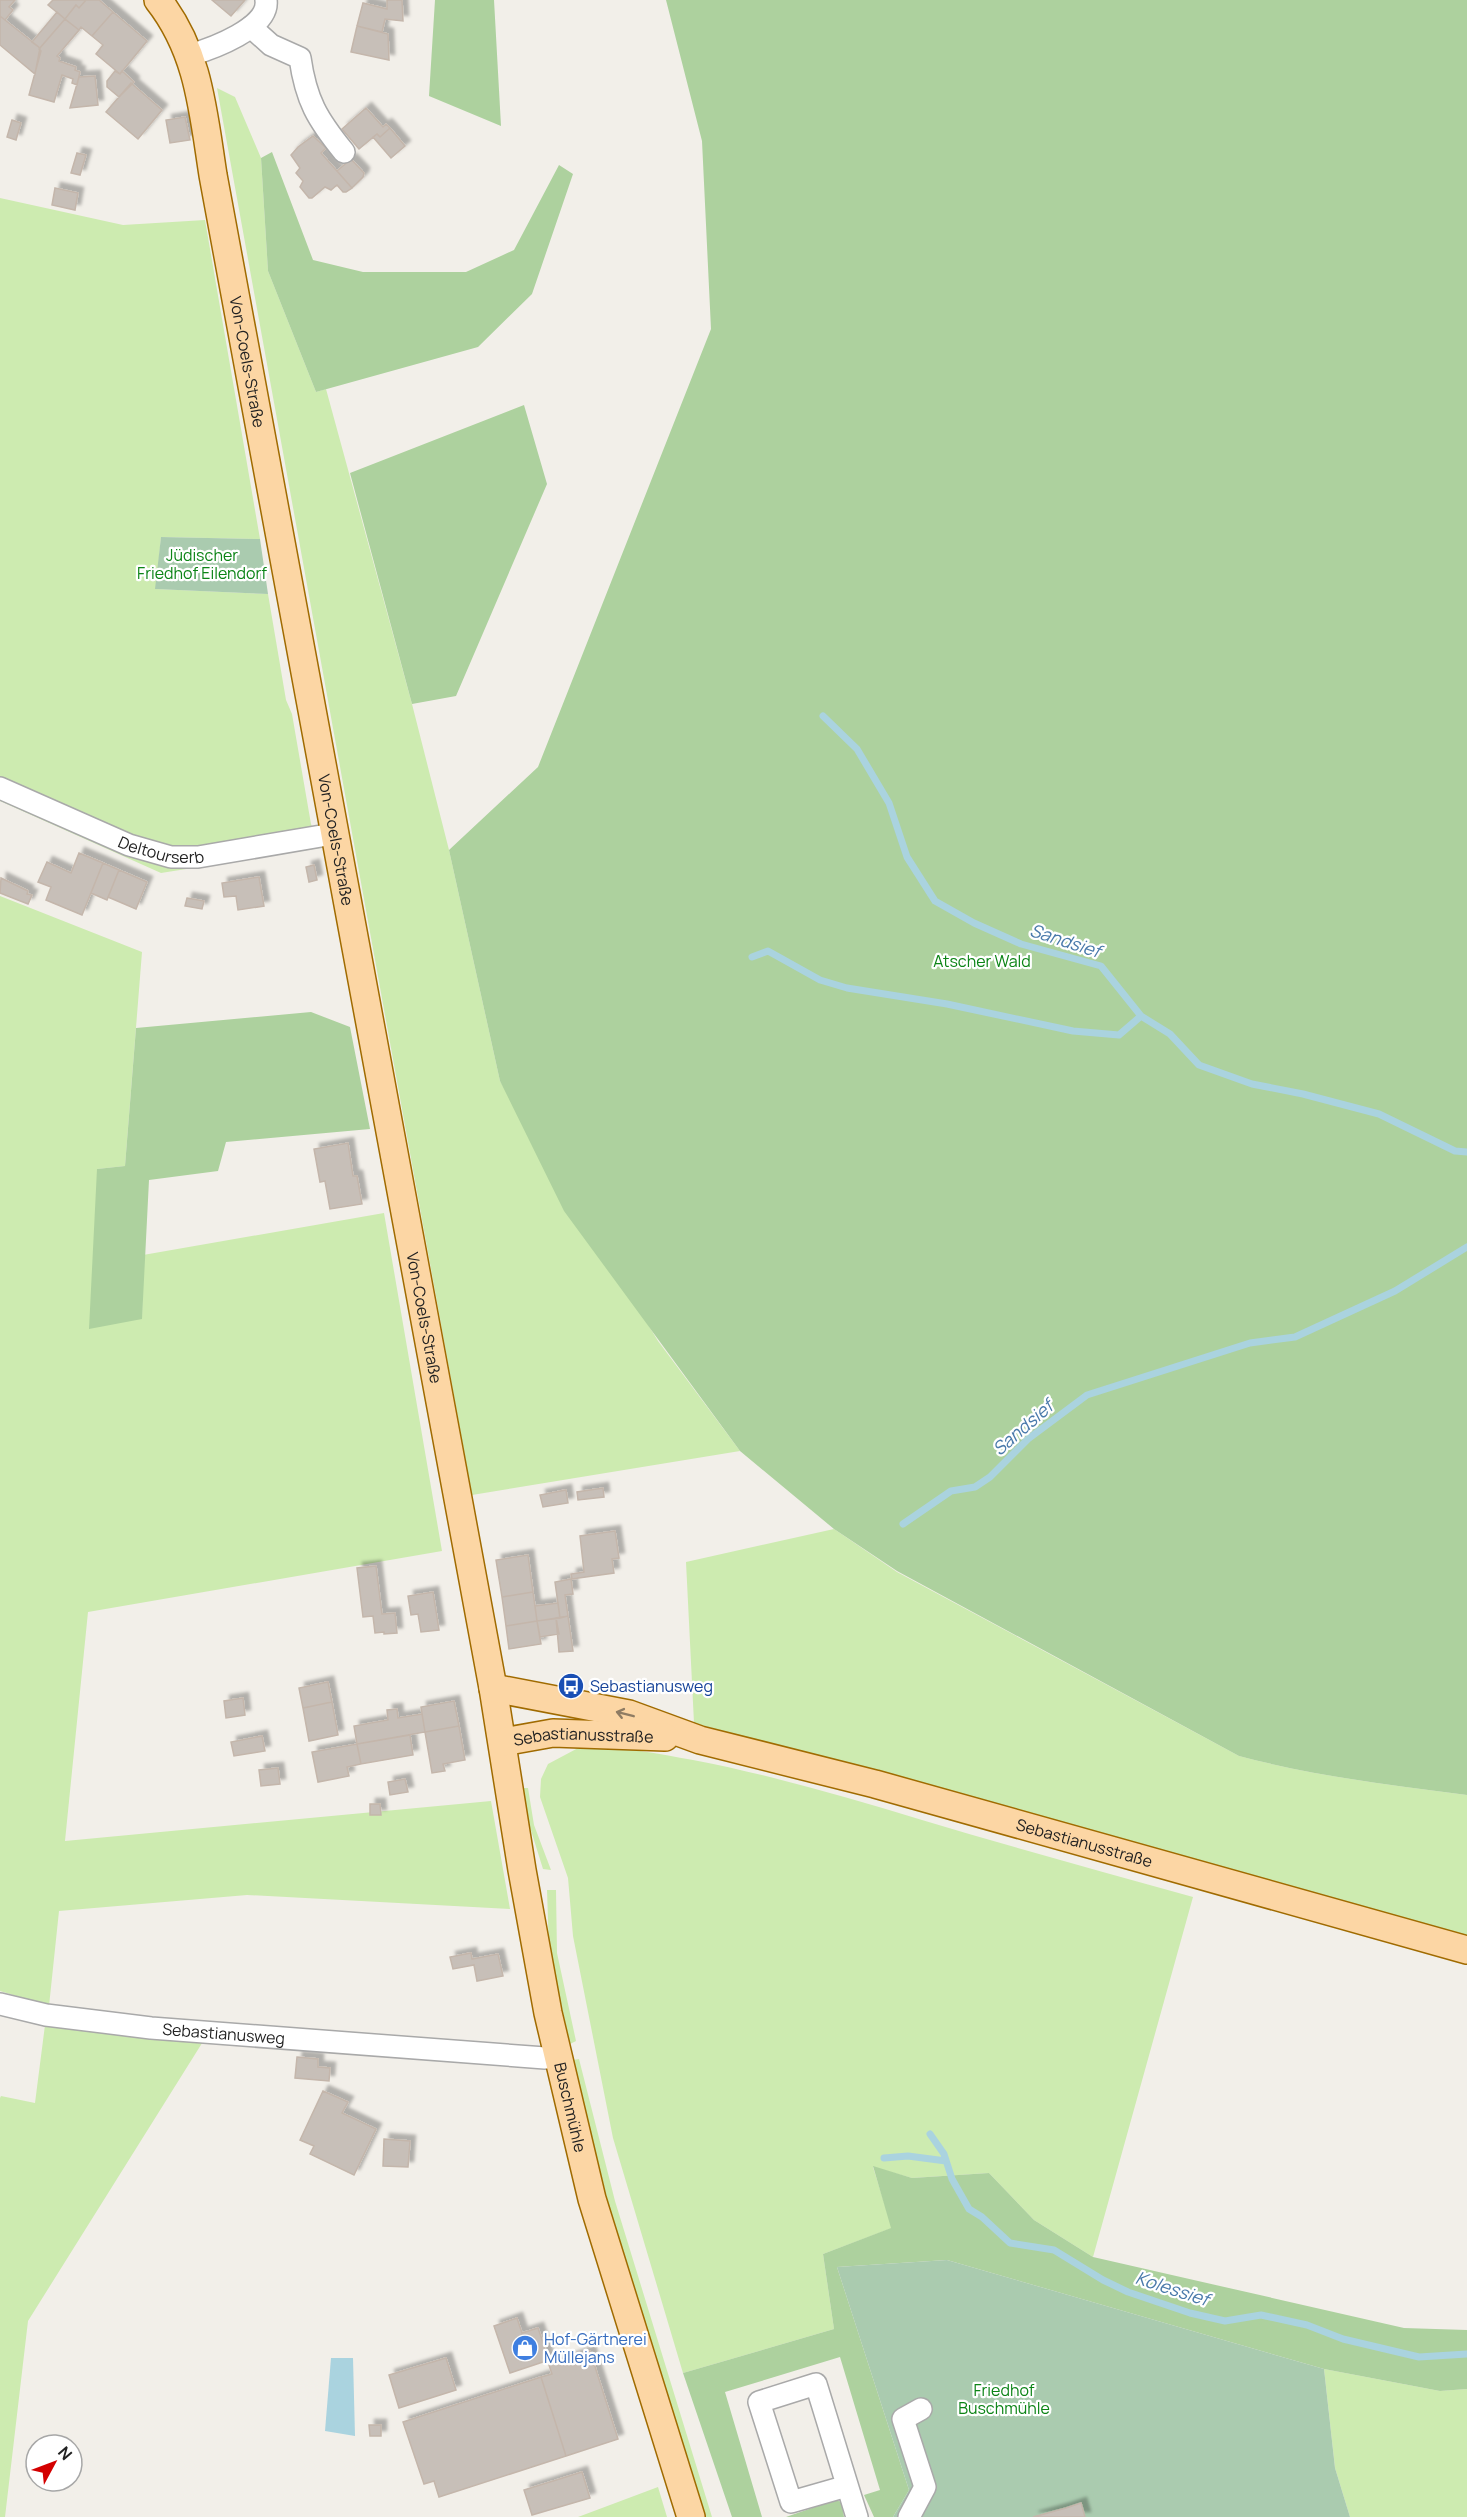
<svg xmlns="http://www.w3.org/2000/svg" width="1467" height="2517" font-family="Manrope,sans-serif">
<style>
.grass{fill:#cdebb0}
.forest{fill:#add19e}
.cemetery{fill:#aacbaf}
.water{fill:#aad3df}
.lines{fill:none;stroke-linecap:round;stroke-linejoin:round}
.stream{stroke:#aad3df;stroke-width:7}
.building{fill:#c7bfb8;stroke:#c4b6ab;stroke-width:1.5;filter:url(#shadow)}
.minor-casing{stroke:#a9a9a9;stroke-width:24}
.major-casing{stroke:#a06b00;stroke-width:30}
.minor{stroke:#fff;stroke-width:21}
.major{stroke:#fcd6a4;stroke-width:27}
.oneway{stroke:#8f7c63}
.labels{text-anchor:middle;stroke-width:4.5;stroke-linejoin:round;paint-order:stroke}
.street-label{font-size:16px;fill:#222;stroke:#fff}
.park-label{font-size:16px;fill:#0c8416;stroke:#fff}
.transit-label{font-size:16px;fill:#164399;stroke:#fff;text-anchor:start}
.shop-label{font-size:16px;fill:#366cbe;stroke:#fff;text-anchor:start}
.water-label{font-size:18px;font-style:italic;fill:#4a7aab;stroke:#fff}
</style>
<defs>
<filter id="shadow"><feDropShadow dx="5.5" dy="-5.5" stdDeviation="1.5" flood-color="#0004"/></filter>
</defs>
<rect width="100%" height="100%" fill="#f2efe9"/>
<!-- grass -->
<path class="grass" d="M217,88l18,9 26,61 7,113 48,121 10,-3 86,315 37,146 51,231 158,260 82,110 -268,44z
M0,198l123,27 82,-5 55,319 -99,-2 -5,52 112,5 18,106 6,14 19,110 9,24 -159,25 -161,-72z
M0,896l142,56 -17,214 -28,3 45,149 1,-63 241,-42 58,338 -354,61 -23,229 426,-40 19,108 -263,-14 -188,16 -10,95 -49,-15z
M834,1529l63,43 342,184c75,20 151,29 228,39v144l-773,-216 -8,-161z
M580,1747c38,-1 76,6 113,13 78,15 153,37 229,60 90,27 181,52 271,77l-100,360 -59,-37 -45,-47 -77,5 -39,-11 19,61 -69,26 11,75 -151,44 -70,-235 -40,-202 -5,-58 -28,-81 1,-18 7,-15z
M524,1788h4l6,37 17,45 -8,-1 -19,-61z
M547,1890h9l1,63 19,88 -6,3 -21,-95z
M45,2025l159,15 -176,281 -23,196h-5v-419l1,-2 34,7z
M579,2059l36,142 97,316h-8l-95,-311 -36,-146z
M1324,2369l116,22 27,-2v128h-117l-15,-49z
M658,2487l9,30h-89z"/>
<!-- forest -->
<path class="forest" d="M435,0h59l7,126 -72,-30z
M666,0h801v1795c-77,-10 -153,-19 -228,-39l-342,-185 -63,-42 -94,-78 -176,-240 -64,-130 -51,-231 89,-83 173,-438 -9,-188z
M272,152l41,108 50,12h103l48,-22 45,-85 14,9 -41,120 -54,53 -162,45 -48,-121 -7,-113z
M524,405l23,79 -91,212 -44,8 -62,-231z
M311,1012l39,15 20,102 -144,13 -8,29 -69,9 -7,139 -53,10 8,-160 28,-3 11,-138z
M873,2166l39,12 77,-5 45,47 59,37 311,71 63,2v59l-27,2 -116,-22 -377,-109 -110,7 72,223 -16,27h-19l-10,-22 16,-5 -40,-133 -115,35 37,125h-30l-49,-144 151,-44 -11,-75 68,-26z
M835,2500l7,2 2,15h-58z"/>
<!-- cemetery -->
<path class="cemetery" d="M161,537l99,2 8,55 -113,-5z
M947,2260l377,109 11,99 15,49h-457l16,-27 -72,-223z"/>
<!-- water -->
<path class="water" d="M331,2358h22l2,78 -30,-5z"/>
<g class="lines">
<!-- stream -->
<path class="stream" d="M823,716l34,33 32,54 18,54 28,44 39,22 47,21 80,22 40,50 29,18 29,31 53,19 51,10 76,20 76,37 12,1
M752,957l16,-6 52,29 27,8 100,16 126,27 46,4 22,-19
M903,1524l48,-33 24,-4 15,-10 38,-38 59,-44 163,-52 45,-6 100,-46 72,-44
M930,2134l14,20 8,25 17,30 13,8 28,26 44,7 49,30 25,12 62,21 35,8 36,-6 46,10 36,14 76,18 48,-3
M884,2158l24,-2 38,5"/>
</g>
<!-- building -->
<path class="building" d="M0,0h15l-6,7 4,3 -8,10 -5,-4z
M53,0h33l-7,8 -3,-3 -11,14 -17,-14z
M86,0h13l14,12 -21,24 -11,-9 -2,3 -14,-11 11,-14 3,3z
M212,0h33l-14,16z
M387,0h15l1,21 -18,-2 -3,13 -25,-6 6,-23 24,6z
M57,12l8,7 -25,29 -8,-6z
M113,12l34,29 -27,33 -24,-20 7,-9 -11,-9z
M0,16l40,32 -5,26 -35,-29z
M65,19l14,11 -22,26 3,2 -1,3 17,6 -1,3 5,2 -3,13 -5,-2 1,-4 -11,-4 -8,27 -25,-7 12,-44 -2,-2z
M357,26l31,8 1,26 -38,-8z
M115,71l5,3 2,-3 12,11 -15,15 -12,-10v-6z
M95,76l3,29 -28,3 9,-31z
M131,83l31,27 -24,29 -32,-27z
M366,108l17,19 3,-3 4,4 -10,9 -3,-3 -18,15 -17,-20z
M185,117l5,23 -20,3 -4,-23z
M12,120l9,3 -5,17 -9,-3z
M390,128l15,18 -14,12 -18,-21 4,-3 3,3z
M313,136l13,12 -5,5 31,35 -6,4h-3l-6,-7 -6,5 -6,-3 -13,11h-3l-9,-11 3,-6 -7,-8 4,-5 -9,-13 7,-8z
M77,153l9,2 -6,20 -9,-2z
M351,159l13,14 -1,4 -11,11 -15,-17z
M55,188l23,5 -3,17 -23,-5z
M79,853l24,10 -21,52 -36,-15 5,-13 -13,-5 9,-20 24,11z
M103,863l16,7 -12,30 -16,-7z
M314,865l3,15 -8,2 -3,-15z
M119,870l28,12 -11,27 -28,-12z
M259,877l5,29 -26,4 -2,-14 -12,1 -2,-14z
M1,878l27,13 -1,3 5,1 -4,9 -28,-11z
M187,898l17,3 -2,8 -17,-3z
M348,1143l5,33h4l5,28 -32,5 -5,-28 -5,1 -6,-33z
M603,1488l1,9 -26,3 -1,-8z
M566,1490l2,13 -25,4 -3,-12z
M615,1531l4,27 -7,1 2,14 -42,6 -1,-5 13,-2 -4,-36z
M528,1555l5,37 -31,5 -6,-37z
M376,1566l6,48 13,-1 2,20 -13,1v-2l-9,1 -2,-17 -10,1 -6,-49z
M571,1579l2,15 -8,1 3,21 -8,2 -5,-36z
M433,1592l6,38 -18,2 -3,-18 -7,1 -3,-19z
M533,1592l4,29 -31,5 -4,-29z
M558,1603l2,15 -23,3 -2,-15z
M568,1616l5,35 -14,1 -3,-34z
M556,1618l3,16 -19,3 -3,-16z
M537,1621l4,23 -32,5 -3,-23z
M328,1682l4,20 -29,6 -4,-20z
M243,1698l2,17 -19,3 -2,-17z
M454,1701l5,25 -34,6 -4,-25z
M332,1702l6,33 -29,6 -6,-33z
M397,1709l1,9 24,-4 3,18 -68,12 -3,-18 34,-6 -1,-10z
M459,1726l6,34 -22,4 2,7 -13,2 -7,-41z
M410,1735l3,20 -52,9 -4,-20z
M262,1736l3,15 -31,5 -3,-14z
M357,1744l4,20 -14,3 2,9 -31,6 -6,-30z
M278,1768l2,16 -19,2 -2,-16z
M405,1779l3,13 -18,3 -2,-13z
M370,1804h10l1,11h-11z
M471,1953l1,6 26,-5 5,22 -26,5 -3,-16 -21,4 -3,-12z
M297,2057l21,2v8l12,1 -1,13 -34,-3z
M323,2091l25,11 -6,11 34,16 -22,46 -44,-21 4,-8 -14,-6z
M384,2139l26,2 -2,26 -25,-1z
M517,2318l5,15 16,-5 11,32 -39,13 -16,-47z
M590,2351l28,88 -52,17 -25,-79 11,-3 -3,-9z
M446,2358l10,32 -57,18 -10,-33z
M541,2377l25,79 -127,41 -5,-16 -10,3 -21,-62z
M369,2425h12v11h-11z
M582,2472l8,26 -58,17 -8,-25z
M1081,2503l4,14h-52l33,-9z"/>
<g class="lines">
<!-- minor casing -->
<g class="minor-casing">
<g id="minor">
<path d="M251,27l20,18 29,13c6,42 17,61 44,94"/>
<path d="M190,55c21,-6 80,-27 76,-55"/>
<path id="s1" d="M0,788l129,57 42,12h27l135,-23"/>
<path id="s2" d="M0,2004l46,11 105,13 394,30 13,-2"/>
<path d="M847,2486l-56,16 -32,-100 57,-18 41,133"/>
<path d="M909,2517l16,-30 -22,-68 18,-10"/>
</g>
</g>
<!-- major casing -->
<g class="major-casing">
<g id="major">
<path id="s3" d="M158,0c41,52 45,111 55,175l280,1513 29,182 26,143 44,186 99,318"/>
<path id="s4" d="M493,1688l136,26 71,26 175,44 592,166"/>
<path id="s5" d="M503,1742l50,-9 112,4"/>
</g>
</g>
<!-- minor -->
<use href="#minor" class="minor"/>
<!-- major -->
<use href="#major" class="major"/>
</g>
<!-- one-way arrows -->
<defs><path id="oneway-shaft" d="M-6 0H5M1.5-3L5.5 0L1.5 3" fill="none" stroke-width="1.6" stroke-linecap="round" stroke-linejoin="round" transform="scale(1.5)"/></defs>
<use class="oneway" href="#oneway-shaft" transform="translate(625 1714) rotate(-166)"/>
<!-- icons -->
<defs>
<g id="bus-disc" transform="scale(1.35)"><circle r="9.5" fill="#1a4fb4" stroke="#fff"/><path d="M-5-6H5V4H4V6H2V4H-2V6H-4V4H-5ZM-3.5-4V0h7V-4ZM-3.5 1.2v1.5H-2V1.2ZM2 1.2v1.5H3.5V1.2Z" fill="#fff"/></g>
<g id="shop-disc" transform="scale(1.35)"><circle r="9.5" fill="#3f7fe0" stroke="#fff"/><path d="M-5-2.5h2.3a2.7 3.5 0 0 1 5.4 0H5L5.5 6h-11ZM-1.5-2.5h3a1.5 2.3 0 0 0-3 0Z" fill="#fff"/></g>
</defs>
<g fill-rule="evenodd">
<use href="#bus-disc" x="571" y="1686"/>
<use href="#shop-disc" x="525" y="2348"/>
</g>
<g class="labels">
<!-- street labels -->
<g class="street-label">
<text dy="6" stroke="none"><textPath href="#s3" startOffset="376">Von-Coels-Straße</textPath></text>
<text dy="6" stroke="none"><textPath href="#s3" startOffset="862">Von-Coels-Straße</textPath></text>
<text dy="6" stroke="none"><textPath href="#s1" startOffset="174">Deltourserb</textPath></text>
<text dy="6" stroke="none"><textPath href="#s3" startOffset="1348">Von-Coels-Straße</textPath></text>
<text dy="6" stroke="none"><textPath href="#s5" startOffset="81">Sebastianusstraße</textPath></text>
<text dy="6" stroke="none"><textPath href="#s4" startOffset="612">Sebastianusstraße</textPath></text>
<text dy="6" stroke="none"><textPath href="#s2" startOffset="226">Sebastianusweg</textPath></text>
<text dy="6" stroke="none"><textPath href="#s3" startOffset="2151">Buschmühle</textPath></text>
</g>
<!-- park labels -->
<g class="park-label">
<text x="202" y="561">Jüdischer<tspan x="202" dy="18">Friedhof Eilendorf</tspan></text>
<text x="982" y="967">Atscher Wald</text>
<text x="1004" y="2396">Friedhof<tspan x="1004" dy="18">Buschmühle</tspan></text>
</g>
<!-- transit labels -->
<g class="transit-label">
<text x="590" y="1692">Sebastianusweg</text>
</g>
<!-- shop labels -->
<g class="shop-label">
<text x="544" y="2345">Hof-Gärtnerei<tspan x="544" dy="18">Müllejans</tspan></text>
</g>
<!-- water labels -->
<g class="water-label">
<text transform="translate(1065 941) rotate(18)" y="6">Sandsief</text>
<text transform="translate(1023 1428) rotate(-41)" y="6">Sandsief</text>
<text transform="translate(1172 2289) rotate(18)" y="6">Kolessief</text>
</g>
</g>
<!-- north arrow -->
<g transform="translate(54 2463) rotate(49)"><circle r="28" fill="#ffffff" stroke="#a7a7a7" stroke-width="1.5"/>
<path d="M0-4.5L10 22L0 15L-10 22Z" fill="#d40000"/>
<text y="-9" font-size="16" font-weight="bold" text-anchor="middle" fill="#222222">N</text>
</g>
</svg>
